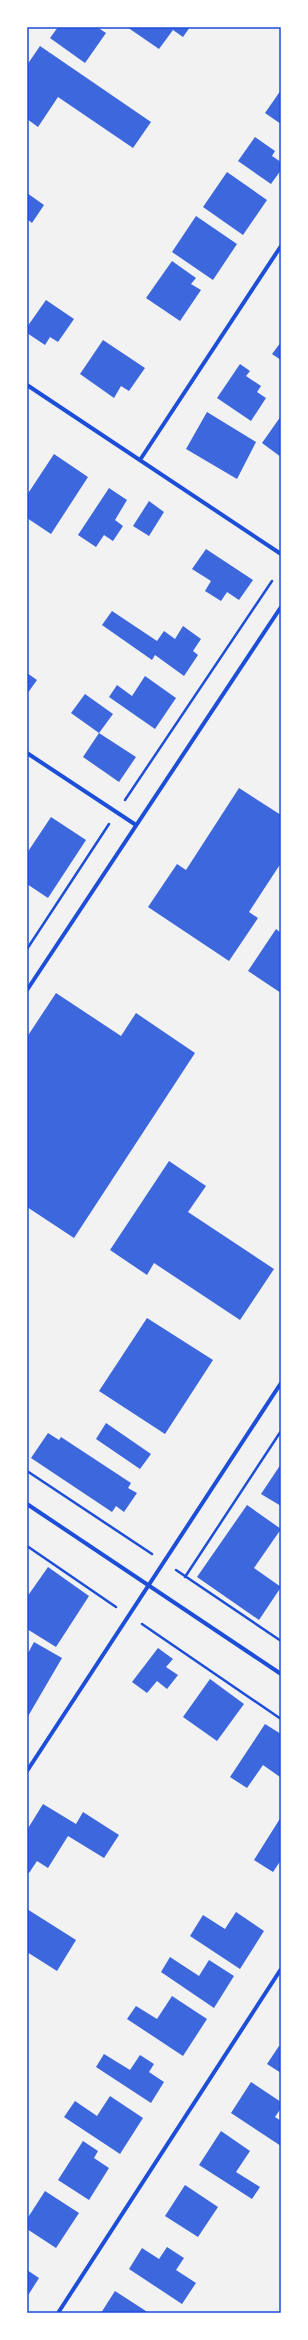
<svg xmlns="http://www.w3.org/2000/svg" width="308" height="2340" font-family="'Asap Condensed',sans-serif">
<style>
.building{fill:#3d67dc}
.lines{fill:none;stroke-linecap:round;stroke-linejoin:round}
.path{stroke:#1d4ed8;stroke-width:2.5}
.minor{stroke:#1d4ed8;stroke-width:4}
.neatline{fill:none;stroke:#1d4ed8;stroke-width:1.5}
</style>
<rect width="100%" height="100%" fill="#f2f2f2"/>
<!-- building -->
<path class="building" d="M58,27h39l9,6 -21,30 -35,-25z
M127,27h63l-7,10 -10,-7 -14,19z
M40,46l111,76 -18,26 -75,-51 -20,30 -11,-8v-54z
M281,90v34l-16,-11z
M255,137l20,14 -3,5 9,6v8l-10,14 -33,-23z
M227,172l40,28 -24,35 -40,-28z
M27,193l17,12 -12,18 -5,-4z
M196,216l41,28 -24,36 -41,-28z
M172,261l24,17 -5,6 10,6 -21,31 -34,-23z
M46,300l28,19 -16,23 -8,-5 -5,8 -18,-12v-6z
M103,340l42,28 -16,23 -8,-5 -7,12 -34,-24z
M281,342v18l-9,-6z
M240,364l10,7 -4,5 15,10 -4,6 9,6 -15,23 -34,-23z
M207,412l49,30 -19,37 -51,-30z
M281,416v41l-19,-14z
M54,454l34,23 -37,57 -24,-16v-23z
M109,488l18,12 -12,20 8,6 -10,15 -9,-6 -8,12 -18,-12z
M149,501l15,11 -15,24 -16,-10z
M206,549l47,31 -14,20 -12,-8 -6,9 -16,-10 6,-10 -19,-12z
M112,611l45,30 7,-10 11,8 8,-13 18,13 -8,12 5,4 -14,21 -29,-21 -3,5 -50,-35z
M27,673l10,7 -10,14z
M145,676l31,22 -21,31 -46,-32 8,-12 15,11z
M85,694l28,20 -14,19 -28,-20z
M99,733l37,24 -17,25 -36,-25z
M239,788l42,27v48l-32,49 9,6 -29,43 -81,-54 29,-43 9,6z
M51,817l35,23 -38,58 -21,-14v-31z
M276,929l5,4v60l-33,-22z
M56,993l65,43 15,-23 59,40 -121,185 -47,-31v-170z
M169,1161l37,25 -18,26 86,57 -34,51 -86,-57 -7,12 -37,-25z
M147,1318l66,42 -48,74 -66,-43z
M106,1423l45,31 -11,15 -44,-30z
M48,1433l11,7 2,-3 70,46 -3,5 9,5 -13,19 -8,-6 -4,6 -81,-54z
M281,1464v42l-20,-12z
M247,1505l34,24 -27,39 27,19 -22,33 -62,-43z
M48,1567l41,29 -33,51 -29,-18v-32z
M34,1642l28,16 -35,60v-63z
M158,1648l15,11 -7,8 12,8 -11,14 -10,-8 -10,12 -15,-11z
M210,1679l34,25 -27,37 -34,-24z
M265,1724l16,10v42l-1,1 -17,-12 -16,23 -17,-11z
M43,1804l33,20 7,-12 36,23 -15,23 -36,-22 -20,32 -11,-7 -8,12 -2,-1v-42z
M281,1817v43l-8,12 -19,-12z
M27,1909l49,31 -19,31 -30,-19z
M236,1912l28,19 -24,38 -50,-33 13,-21 22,14z
M170,1957l29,19 10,-16 25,16 -20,32 -53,-36z
M172,1996l35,23 -24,37 -56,-37 9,-13 21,13z
M279,2046l2,1v26l-14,-9z
M104,2054l26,16 10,-15 14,9 -5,8 15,10 -13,21 -55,-36z
M251,2082l30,20v6l-6,9 6,4v25l-50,-33z
M110,2096l33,22 -23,36 -56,-37 11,-16 22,15z
M221,2131l29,20 -14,21 24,15 -8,12 -53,-34z
M83,2141l15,10 -4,7 15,10 -20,32 -31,-20z
M185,2185l33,22 -20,30 -33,-21z
M45,2191l34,22 -23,35 -29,-19v-10z
M167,2247l17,11 -8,12 20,13 -14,21 -53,-35 13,-21 17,11z
M27,2270l12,8 -12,19z
M115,2291l34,22h-48z"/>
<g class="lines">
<!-- path -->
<path class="path" d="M125,800l147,-219
M27,949l82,-125
M27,1471l125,83
M27,1546l89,61
M176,1570l105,71
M185,1577l96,-146
M142,1624l139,95"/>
<!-- minor -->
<path class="minor" d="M27,385l254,169
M140,460l141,-214
M27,753l109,72
M27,990l254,-383
M27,1504l254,170
M27,1771l254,-388
M58,2313l223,-344"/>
</g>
<!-- border -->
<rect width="308" height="2340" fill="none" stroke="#ffffff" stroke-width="56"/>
<rect x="28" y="28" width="252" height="2284" class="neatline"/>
</svg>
